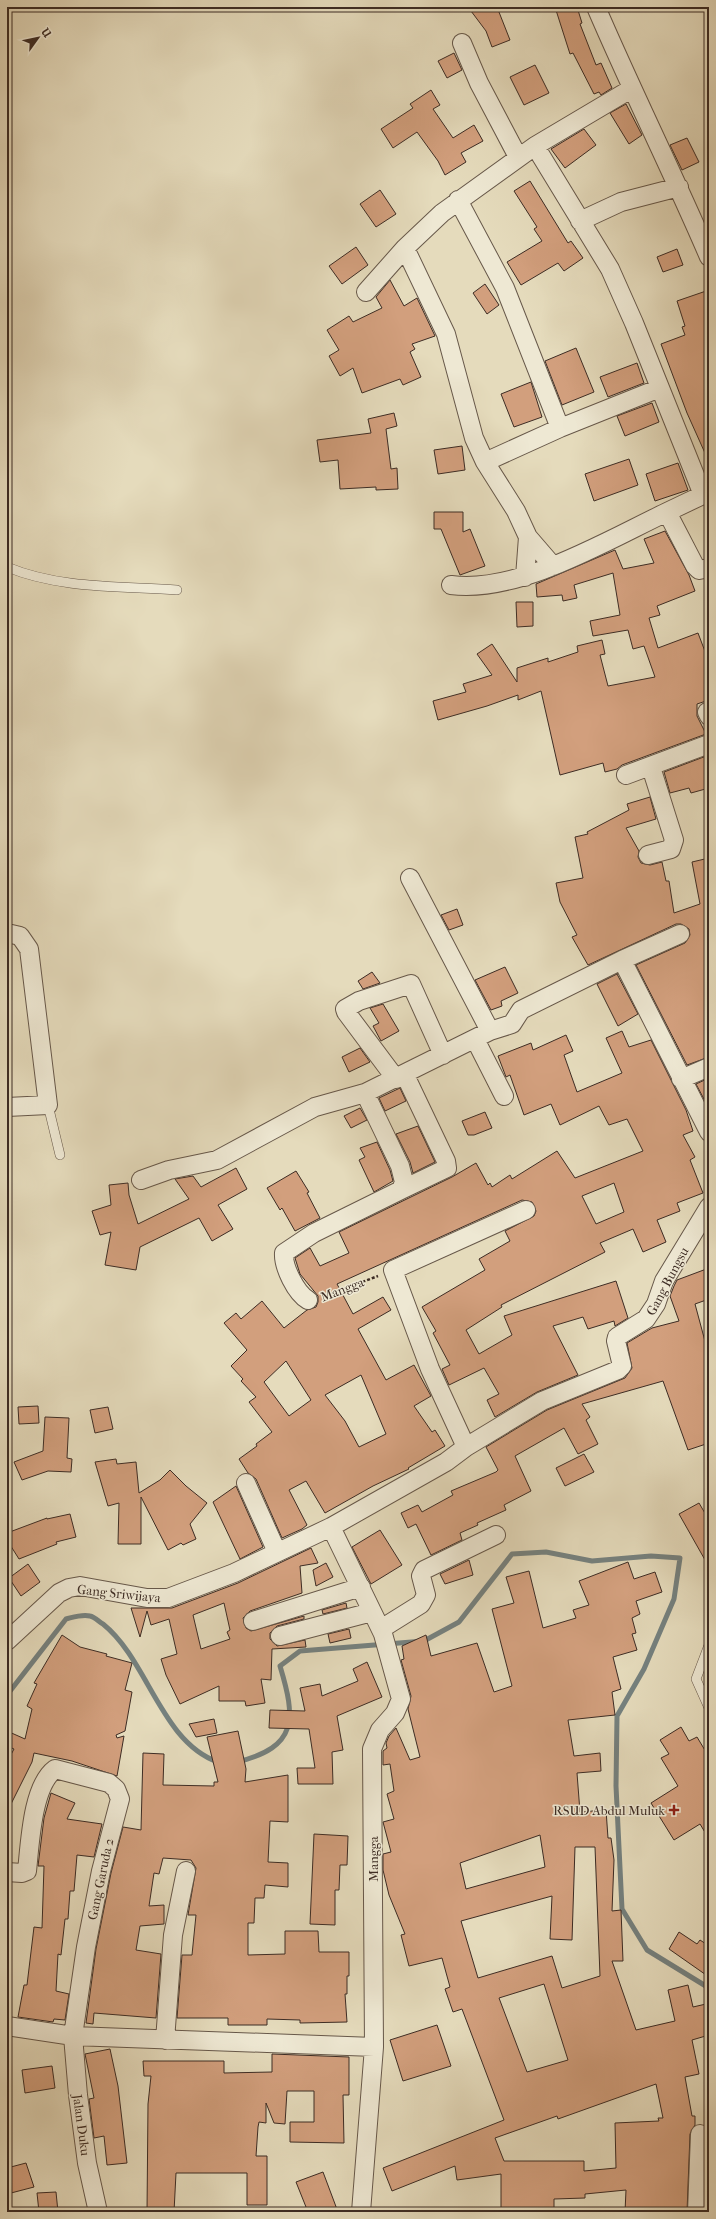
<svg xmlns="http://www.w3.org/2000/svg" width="716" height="2219" font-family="'IM FELL French Canon',serif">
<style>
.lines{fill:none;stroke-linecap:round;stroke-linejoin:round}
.stream{stroke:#75817f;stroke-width:5}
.building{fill:#d29f7d;stroke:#3d2c24;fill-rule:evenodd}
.service-casing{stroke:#67584a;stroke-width:10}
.minor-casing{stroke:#67584a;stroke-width:20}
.path{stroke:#3d2c24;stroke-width:2.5;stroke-dasharray:3 2;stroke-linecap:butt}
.service{stroke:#eee8d3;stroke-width:9}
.minor{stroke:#eee8d3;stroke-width:18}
.poi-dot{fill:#8f2418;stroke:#eee8d3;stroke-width:1.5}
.labels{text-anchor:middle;stroke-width:3;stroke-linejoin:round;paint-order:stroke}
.street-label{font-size:13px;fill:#3d2c24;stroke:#eee8d3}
.poi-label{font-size:13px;fill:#3d2c24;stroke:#eee8d3;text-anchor:end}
</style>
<rect width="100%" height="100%" fill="#e5dbbc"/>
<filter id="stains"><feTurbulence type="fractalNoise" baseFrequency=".005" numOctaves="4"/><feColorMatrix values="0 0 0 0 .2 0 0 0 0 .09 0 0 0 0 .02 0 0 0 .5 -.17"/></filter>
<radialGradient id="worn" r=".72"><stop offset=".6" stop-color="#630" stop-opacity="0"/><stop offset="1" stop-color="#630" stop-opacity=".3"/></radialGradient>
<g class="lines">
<!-- stream -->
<path class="stream" d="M7,1695l59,-76c8,-2 16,-5 24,-3 5,1 9,6 13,8 45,36 58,118 115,138
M237,1762c61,-15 59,-43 43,-96l20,-15 124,-10 35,-19 53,-68 34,-2 46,9 59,-5 29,2 -6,41 -30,70 -27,47 -1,70 6,123 25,41 62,38"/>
</g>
<!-- building -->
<path class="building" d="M468,7h29l13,33 -18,7 -6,-16z
M555,7h22l5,16 -2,1 16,41 5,-2 11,25 -11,7 -2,-3 -5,2 -21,-41 -3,1z
M454,53l8,17 -15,8 -9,-17z
M535,65l14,28 -25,12 -14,-28z
M431,90l9,15 -7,4 20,29 21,-13 9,16 -22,12 5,9 -21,13 -7,-14 -21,-29 -24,16 -12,-19 32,-21 -3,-4z
M626,104l16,31 -13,9 -19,-31z
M584,129l12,16 -31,23 -14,-19z
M687,138l12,24 -17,8 -12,-25z
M530,181l38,62 3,-2 12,17 -19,13 -6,-8 -37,22 -14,-23 35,-21 -8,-12 3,-2 -23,-36z
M380,190l16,24 -20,13 -16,-23z
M356,247l12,18 -26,19 -13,-18z
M677,249l6,16 -20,7 -6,-15z
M390,280l14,26 13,-8 18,38 -23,8 3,5 -5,3 11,25 -18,8 -3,-6 -38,14 -9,-25 -13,8 -11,-20 10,-6 -12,-20 22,-14 4,6 29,-14 -6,-11z
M485,284l14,21 -12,9 -14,-21z
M709,290v172l-22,-49 -26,-69 24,-9 -3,-8 3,-1 -8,-25z
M576,348l18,44 -32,13 -17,-44z
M637,363l7,20 -36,14 -8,-20z
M531,382l11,35 -28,10 -13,-33z
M652,403l7,19 -34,14 -8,-20z
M394,413l3,13 -11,3 5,40 6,-1 1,21 -22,1v-3l-36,2 -2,-29 -18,2 -3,-22 54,-7 -3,-14z
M462,446l3,24 -27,4 -4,-24z
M629,459l9,26 -44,16 -9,-27z
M678,463l10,27 -33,11 -9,-27z
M434,512h29v20l7,-3 15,37 -25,9 -19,-46h-7z
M665,531l24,44 6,16 -38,15 3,9 -11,3 9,30 40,-15 11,29v38l-12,4v12l9,18 -84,31 -5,4 -12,3 -2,-9 -43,12 -19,-84 -23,9v-5l-31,11 -49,14 -5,-19 33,-9 -3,-8 29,-9 -15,-21 15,-10 25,38v-14l31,-10v4l30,-10 -1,-6 25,-6 3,14 -5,1 8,31 47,-9 -11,-31 -11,3 -5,-19 -35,6 -3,-15 30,-6 -7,-42 -39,12 3,13 -14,3 -1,-6 -25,2 -1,-13 79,-34 8,19 31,-6 -10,-24z
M516,602h17v24l-16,1z
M709,755v33l-18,5 -2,-5 -19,5 -6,-21z
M650,797l6,22 -30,9 13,23 -1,6 3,6 9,2 12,-3 4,19h3l5,32 26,-9 -8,-42 17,-4v199l-22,8 -51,-100 49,-22 5,-8 -1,-6 -8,-5h-5l-88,41 -16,-28 5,-2 -17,-33 -4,-19 27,-5 -8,-41 13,-3 -1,-2 42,-22 -2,-6z
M457,909l6,16 -14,5 -8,-15z
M505,967l13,26 -17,8 1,5 -11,4 -16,-30z
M372,972l8,11 -17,6 -5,-8z
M617,974l21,40 -20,12 -21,-42z
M383,1004l16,27 -18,10 -8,-15 6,-3 -9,-15z
M622,1031l7,16 22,-7 35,70 7,21 -10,4 12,22 -5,3 13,33 -26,10 3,8 -23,9 9,22 -23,10 -10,-23 -33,14 5,9 -104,53 1,2 -36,23 13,24 33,-19 -8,-19 112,-35 12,37 -13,8 -1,-5 -26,8 -5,-12 -30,9 25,49 -41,17 -42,25 -8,-17 12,-6 -15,-26 -35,17 -7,-16 8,-4 -17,-32 3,-2 -14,-24 63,-37 -6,-11 31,-18 -5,-10 29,-15 2,-5 -4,-9 -10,-2 -185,84 16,30 30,-17 8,13 -33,19 28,51 28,-15 17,31 -17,10 18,26 3,-2 10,16 -37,22 1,1 -36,17 -48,27 -19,-32 -17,9 18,35 -5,4 -20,9 -26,-59 -8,-6 -9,-14 18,-13 -1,-2 16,-12 -23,-30 7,-5 -15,-16 2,-2 -12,-13 16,-16 -23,-27 12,-10 5,6 21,-18 22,27 23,-18 9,-3 2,-5v-6l-18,-22 -5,-16 15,-10 10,18 29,-13 -10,-21 113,-55 24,-14 12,22 2,-2 2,4 18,-12 2,4 45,-28 18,27 68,-27 -16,-32 -18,6 -10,-19 -39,19 -9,-21 -27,11 -14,-40 -4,2 -8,-21 33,-13 2,7 33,-15 7,16 -9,4 13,37 45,-19 -16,-35zM614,1183l10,29 -28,12 -14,-28zM286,1361l25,39 -22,16 -25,-34zM361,1375l25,59 -27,13 -14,-26 -20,-26z
M360,1048l10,14 -21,10 -7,-15z
M709,1078v21l-4,2 -9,-17z
M400,1088l6,13 -21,10 -6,-13z
M360,1108l7,12 -16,8 -7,-12z
M485,1112l7,16 -18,7h-6l-6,-14z
M418,1126l17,36 -22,11 -3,-11 -14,-28z
M377,1142l13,28 3,11 -19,11 -15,-32 6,-3 -5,-9z
M236,1168l11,21 -29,16 15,24 -21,12 -13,-23 -59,29 -4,23 -31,-5 6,-33 -11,3 -8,-24 19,-6 -2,-20 19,-2 1,12 9,29 51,-25 -14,-20 18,-3 8,11z
M296,1171l13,21 -2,1 13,25 -25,13 -13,-23 -2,2 -13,-22z
M709,1268v31l-14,5 11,41 3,-1v99l-21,7 -25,-69 -81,23 8,13 -4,3 12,24 -20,10 -14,-26 -49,28 16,35 -27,14 2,5 -29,13 1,2 -18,8 2,7 -31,15 -15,-31 -8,4 -7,-15 17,-8 4,7 31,-17 -2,-4 45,-19 2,-2 -12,-23 61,-37 78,-32 7,-10 -5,-25 25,-15 27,-7 -9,-25 4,-10 3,-6z
M38,1406l1,17 -20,1 -1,-17z
M108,1407l5,22 -18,4 -5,-23z
M45,1417l24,1 -2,40 5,1 -1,13 -23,-1 -26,9 -8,-18 29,-11z
M584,1454l10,18 -29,14 -9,-18z
M116,1459l1,5 19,-2 3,31 21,-13 10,-10 16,16 21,17 -17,21 6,15 -13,6 -2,-2 -13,7 -27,-53v47h-23l1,-41 -11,3 -13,-44z
M236,1486l27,61 -23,12 -27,-57z
M699,1503l10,17v47l-30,-53z
M70,1514l6,23 -20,5 1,2 -38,15 -12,-19v-7l40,-15v1z
M380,1530l22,35 -31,19 -19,-37z
M311,1548l7,15 -18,3 2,27 -52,18 -7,7 3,10 5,3 53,-15v3l-27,7 -7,7v6l7,7 28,-6 1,7 -34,2 -1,31 -10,-1 4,24 -19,3 -1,-5h-26v-15l-39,18 -14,-29 -5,-16 16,-5 -8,-35 -18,6 -4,-14 -7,26 -9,-29h41l66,-25zM224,1603l6,27 -3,2 3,7 -29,10 -8,-34z
M469,1560l4,15 -28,9 -5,-10z
M628,1562l6,17 21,-7 7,20 -26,9 4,13 -8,4 4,15 -4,1 5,16 -24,7 8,32 -9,3 3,23 -47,5 6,36 26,-3 1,18 -24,2 3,39 26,-2 2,28h3l3,22 -2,51 9,-1 2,51h-11l24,69 39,-9 -7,-31 20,-5 5,22 13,-3 3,13v18l-17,5 7,34 -14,3 7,39h3v9l-5,9 -3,78h-62l1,-22 -41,4v4l-31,1v13h-53v-38l-44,6 -2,-14 -63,25 -9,-23 121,-48 -42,-111 -9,3 -8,-23 5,-2 -8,-29 -33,8 -8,-31 4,-1 -16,-39 -6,-25v-16l8,-2 -8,-30 11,-3 -7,-25 7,-3 -4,-27 -7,1v-14l4,-3 -1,-5 3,-7 7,-8 14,32 10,-3 -12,-48 3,-13 -10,-36 3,-1 -2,-13 24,-11 5,21 46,-13 17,49 18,-6 -20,-77 22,-6 -8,-26 23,-6 14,57 33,-10 -3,-8 16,-5 -10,-24zM540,1835l5,32 -79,22 -6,-26zM575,1847h20l5,129 -38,12 -10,-32 -74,22 -17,-57 91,-25 -2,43 22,1zM544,1984l24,76 -41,12 -28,-74zM656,2084l7,34h-5l1,3 -44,2 1,45 -32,3v-10h-80l-9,-23 62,-22 1,3z
M326,1563l7,14 -17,9 -3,-16z
M28,1564l12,18 -19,14 -12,-18z
M346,1603l1,5 -24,6 -1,-4z
M349,1629l2,9 -21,5 -2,-9z
M62,1635l18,12 27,7 -1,2 26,7 -7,27 7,2 -7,39 -9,4 1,3 7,-2 -7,40 -45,-15 -38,-8 -2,9 -25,50v-50l7,-13 -7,-3v-15l18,8 7,-30 -5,-3 10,-22 -3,-1z
M367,1662l15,35 -45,19 6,34 -11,2 1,32h-35l-1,-16h18l-6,-39 -40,-1 1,-18 35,1 -5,-23 20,-4 2,12 36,-15 -5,-12z
M214,1719l3,14 -21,4 -7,-13z
M681,1727l8,14 8,-4 12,20v82l-9,-15 -26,16 -23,-37 27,-17 -17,-28 8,-4 -9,-14z
M238,1731l8,38 -1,13 43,-7v47l-18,-1 -2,41 20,1v24l-23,-2 -1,13h-9l-1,25h-6v32l37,-1v-23h33l1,21h30v24h-2v18h-2l2,28 -47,1v-3l-33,-1v6h-39v-7h-51l5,-63h10l4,-40h-8l8,-47 -5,-8 -28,-2 -4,16 -5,-1 -5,33 15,-1v19l-24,2 -4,24 25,4 -5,64 -62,-5 -1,11 -7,-1 10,-74 15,-76 12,-46 18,3 2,-77 21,1 -1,31 51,1v-4h4l-11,-45z
M51,1793l24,10 -8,16 35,5 -8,33 -17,-2 -3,36h-4l-2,28h-3l-4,36 -3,-1 -2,37 13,3 -4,26 -11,-1 -1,3 -35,-5 6,-32h3l7,-58 8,1 2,-62h-6l6,-48z
M314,1834l34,2 -1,29h-7l-1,25h-4v35l-25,-1z
M679,1932l18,12 3,-4 9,6v31l-40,-28z
M437,2025l14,41 -48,15 -13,-41z
M110,2049l8,37 9,77 -20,2 -3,-29 -10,2 -5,-39 5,-1 -9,-44z
M272,2054l77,3v38h-6l1,48 -54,-1v-20h24v-31h-27l-2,33 -11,-1 -8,-20v20l-7,-1 -1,5 -2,29h11v49h-20v-32h-71l-2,39h-27l1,-108 3,-28h-7l-1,-15h81v12l48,-1z
M52,2066l3,22 -30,5 -3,-23z
M26,2163l8,24 -23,6 -4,-15v-10z
M323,2172l15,40h-30l-12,-30z
M56,2192l2,20h-19l-2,-19z"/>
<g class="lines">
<!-- service casing -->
<g class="service-casing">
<path id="service" d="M7,567c53,22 113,19 170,23
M48,1105l12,50
M709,1645l-13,34 13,29"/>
</g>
<!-- minor casing -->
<g class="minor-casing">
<path id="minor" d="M596,7c36,84 77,166 113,250
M462,43l17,40 39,74
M631,89l-96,57 75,123 24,54 69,172
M458,200l47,88 55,140
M580,221l41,-19 58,-15
M405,248l41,86 28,104 11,24 31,49 12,26 25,29
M366,292l39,-44 37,-35 93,-67
M485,462l75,-34 100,-40
M667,512l42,-20
M525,577l3,-40
M451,585c67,9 155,-44 216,-73l28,54 4,4 10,-2
M707,712l2,4
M626,775l83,-31
M648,855l23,-6 3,-9 -23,-73
M410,878l80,153
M7,933l13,3 9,13 19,156 -41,2
M622,960l87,172
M475,1039l29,57
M396,1079l-50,-67 -1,-3 14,-8 52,-17 32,71
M681,1079l28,-12
M141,1180l28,-10 48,-10 98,-53 50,-14 125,-62 22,-7 9,-14 101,-50 58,-26
M401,1190l46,-22 -1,-7 -41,-86
M308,1300c-12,-7 -25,-33 -24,-47l30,-20 87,-43 3,-8 -4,-16 -35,-73
M466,1447l76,-46 76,-31 4,-4 -6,-25 1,-4 29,-18 10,-15 8,-23 45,-74
M246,1483l31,69
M331,1527l52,107 18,65 -6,14 -15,17 -8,19 2,298 -13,165
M253,1621l108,-34
M381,1629l40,-25 5,-9 -5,-19 3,-6 72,-35
M280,1636l92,-24
M7,1641l52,-48 10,-5 11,-2 67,12h21l66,-25 97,-46 115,-65 20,-15 -36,-78 -37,-99 133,-60
M7,1872l15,1 5,-2c3,-27 5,-85 28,-102l54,14 7,6 4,10 -19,72 -15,76 -13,89 5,59 9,68 11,49
M7,2026l66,10 301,11
M165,2040l8,-105 13,-64
M697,2212l3,-78"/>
</g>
<!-- path -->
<path class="path" d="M325,1296l53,-20"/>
<!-- service -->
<use href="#service" class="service"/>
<!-- minor -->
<use href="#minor" class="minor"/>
</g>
<!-- markers -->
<path class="poi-dot" d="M672 1804h4v4h4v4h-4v4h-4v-4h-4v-4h4z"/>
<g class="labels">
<!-- street labels -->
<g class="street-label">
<text transform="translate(667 1281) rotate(-62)" y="5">Gang Bungsu</text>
<text transform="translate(342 1289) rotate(-21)" y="5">Mangga</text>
<text transform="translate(119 1593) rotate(6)" y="5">Gang Sriwijaya</text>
<text transform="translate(373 1859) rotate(-90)" y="5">Mangga</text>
<text transform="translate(100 1879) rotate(-78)" y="5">Gang Garuda 2</text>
<text transform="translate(82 2125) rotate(82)" y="5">Jalan Duku</text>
</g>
<!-- poi labels -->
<g class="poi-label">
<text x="665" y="1815">RSUD Abdul Muluk</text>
</g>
</g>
<!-- margin -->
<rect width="716" height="2219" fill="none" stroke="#e5dbbc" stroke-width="24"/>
<rect x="8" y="8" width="700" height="2203" fill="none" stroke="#3d2c24" stroke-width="2"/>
<rect x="12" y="12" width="692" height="2195" fill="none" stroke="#3d2c24"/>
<!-- north arrow -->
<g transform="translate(38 38) rotate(57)" stroke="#eee8d3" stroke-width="3" paint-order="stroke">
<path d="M0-3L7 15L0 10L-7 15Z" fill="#3d2c24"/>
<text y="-6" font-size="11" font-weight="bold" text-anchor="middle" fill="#3d2c24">U</text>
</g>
<rect width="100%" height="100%" filter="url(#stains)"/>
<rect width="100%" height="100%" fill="url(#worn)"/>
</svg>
